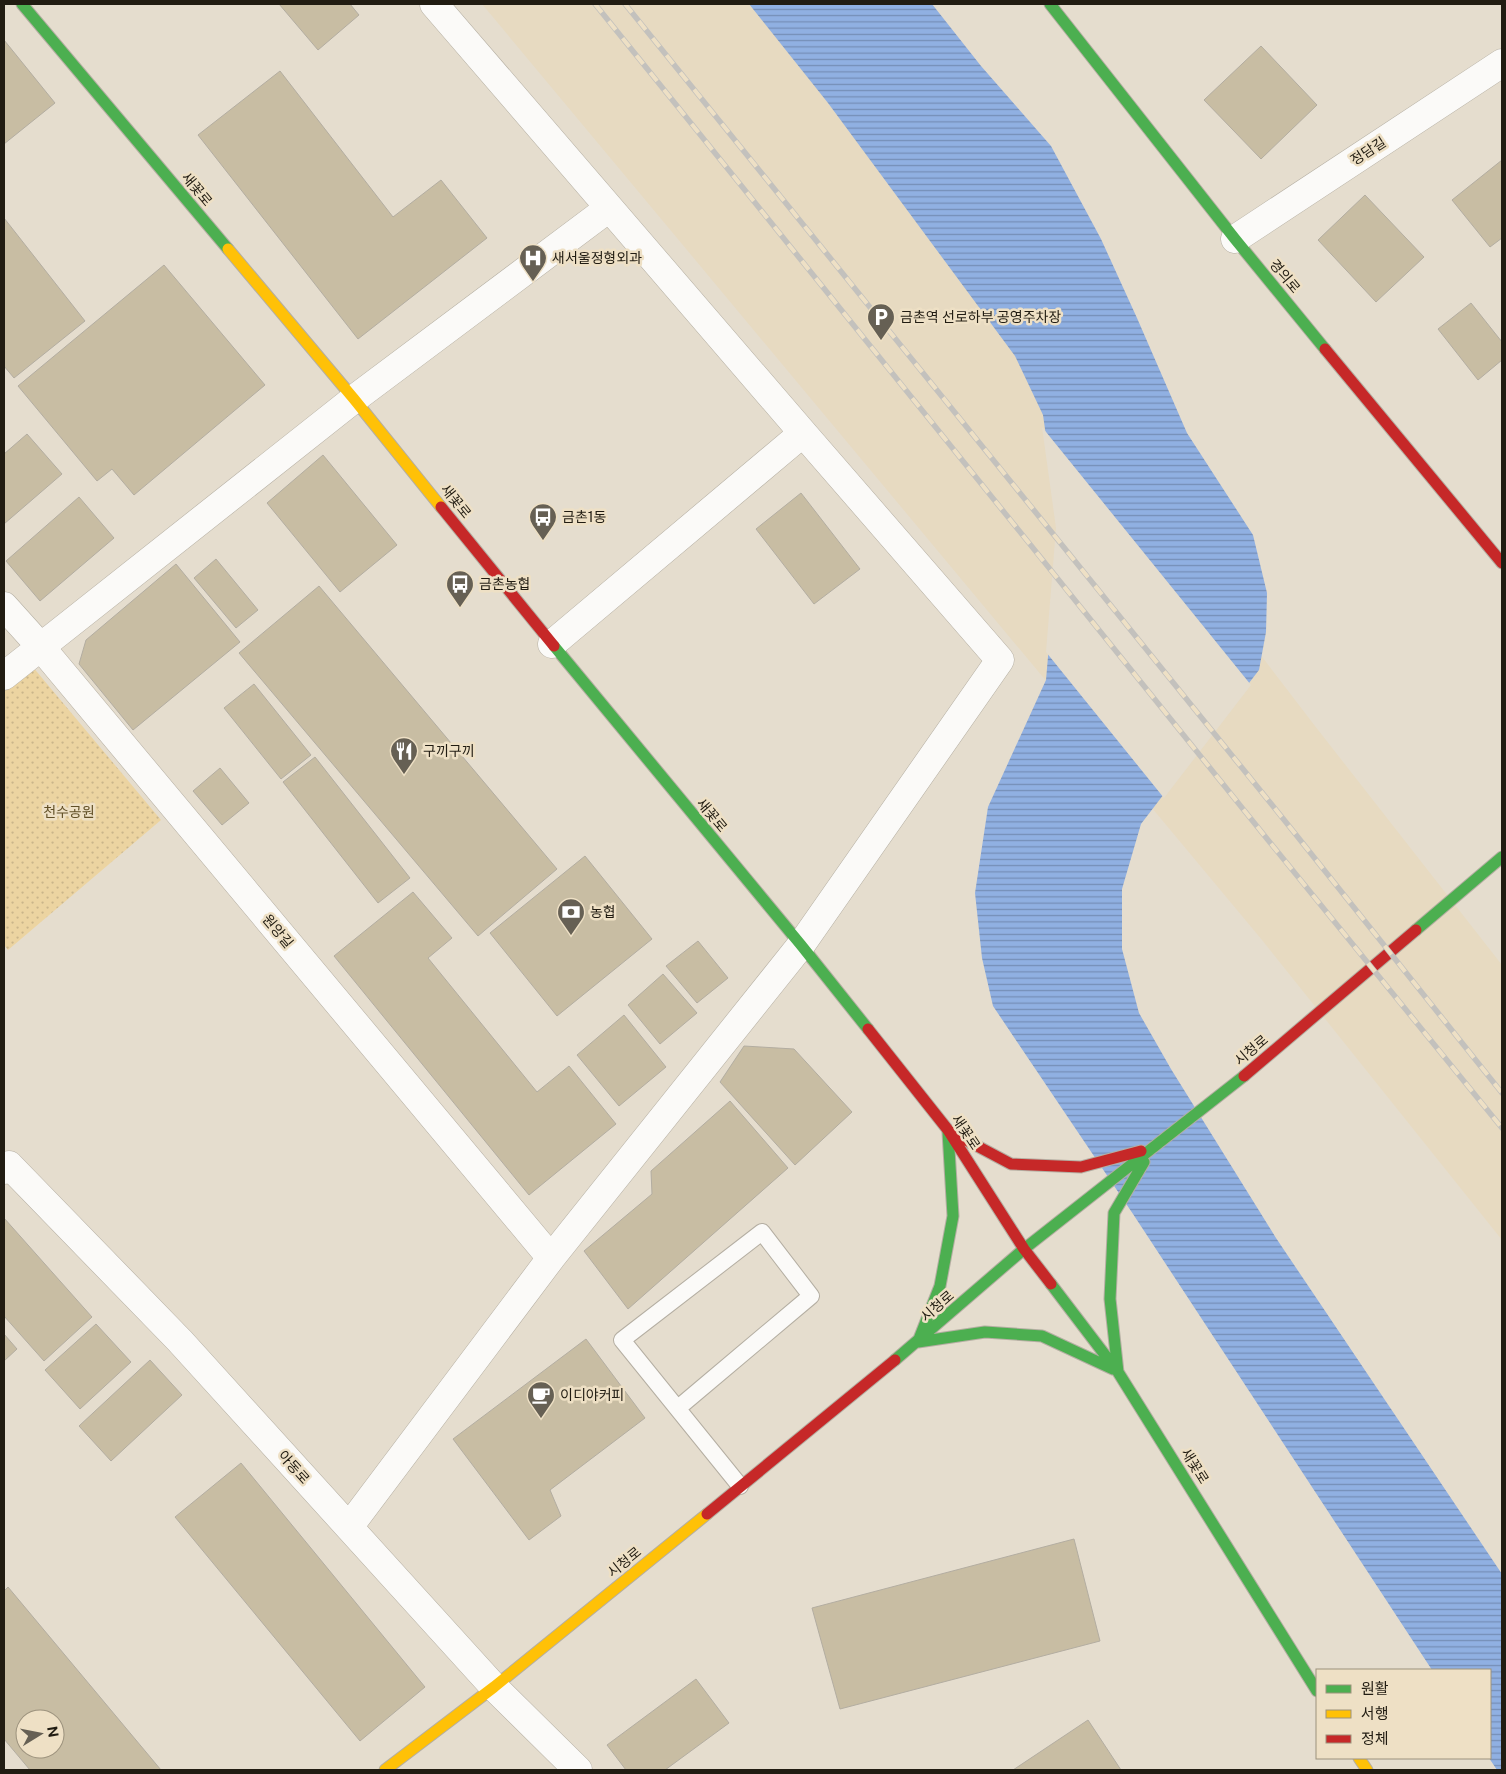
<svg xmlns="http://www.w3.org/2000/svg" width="1506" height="1774" font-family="'Public Sans','Noto Sans KR',sans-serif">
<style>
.built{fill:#e7dac1}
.park{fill:url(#park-dots)}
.water{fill:url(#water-rules)}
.pier{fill:#e5ddce}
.building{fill:#c8bda3;stroke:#b3ada1;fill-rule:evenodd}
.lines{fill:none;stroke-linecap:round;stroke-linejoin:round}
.lane-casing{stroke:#b4aea2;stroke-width:18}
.street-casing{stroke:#b4aea2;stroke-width:29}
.fast-casing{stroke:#b4aea2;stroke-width:13}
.slow-casing{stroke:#b4aea2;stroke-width:13}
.jam-casing{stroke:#b4aea2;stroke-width:13}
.lane{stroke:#fbfaf8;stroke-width:16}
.street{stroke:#fbfaf8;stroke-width:28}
.fast{stroke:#4caf50;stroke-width:11}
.slow{stroke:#ffc107;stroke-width:11}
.jam{stroke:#c62828;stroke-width:11}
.rail-casing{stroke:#c3c1bd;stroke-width:5.5}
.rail{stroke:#eee0c5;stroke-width:4;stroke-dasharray:11;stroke-linecap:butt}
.labels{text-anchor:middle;stroke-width:5;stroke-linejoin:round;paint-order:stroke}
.street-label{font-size:14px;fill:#211c12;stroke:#eee0c5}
.poi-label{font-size:14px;fill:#211c12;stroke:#eee0c5;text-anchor:start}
.park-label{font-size:14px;fill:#614f26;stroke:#eee0c5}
</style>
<defs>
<pattern id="park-dots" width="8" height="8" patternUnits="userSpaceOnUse" patternTransform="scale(1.25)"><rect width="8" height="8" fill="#ecd4a1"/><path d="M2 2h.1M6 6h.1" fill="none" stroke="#cab58a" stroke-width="1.8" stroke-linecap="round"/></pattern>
<pattern id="water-rules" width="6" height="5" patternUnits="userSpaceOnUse" patternTransform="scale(1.25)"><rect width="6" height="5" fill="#90b0e2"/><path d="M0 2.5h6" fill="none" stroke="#758eb6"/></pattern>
</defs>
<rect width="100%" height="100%" fill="#e5ddce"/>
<!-- built -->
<path class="built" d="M482,4h282l87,116 464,606 187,239v275l-240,-300z"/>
<!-- park -->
<path class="park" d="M32,666l129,154 -153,130 -4,-5v-255z"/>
<!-- water -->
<path class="water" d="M749,4h183l49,62 70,80 50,93 36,79 50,115 66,102 14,58 -1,39 -7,38 -118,154 -19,65v60l17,64 32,56 105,169 226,336v196h-5l-8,-12 1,-88h-58l-299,-456 -140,-208 -11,-48 -7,-65 13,-86 58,-127 13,-152 -16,-113 -28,-59 -187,-253z"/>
<!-- pier -->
<path class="pier" d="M1042,427l209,258 -87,113 -118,-146 10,-124z"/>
<!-- building -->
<path class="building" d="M279,4h71l9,11 -41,35z
M4,40l51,63 -51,41z
M1261,46l56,59 -56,54 -57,-59z
M280,71l113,146 48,-37 46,58 -129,101 -160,-204z
M1502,160v78l-12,9 -38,-47z
M1365,195l59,62 -48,45 -58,-62z
M4,218l81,103 -71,57 -10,-12z
M164,265l101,120 -131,110 -22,-26 -15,12 -79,-95z
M1471,303l31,39v18l-24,20 -40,-51z
M27,434l35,40 -58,50v-70z
M323,455l74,90 -57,47 -73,-89z
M801,493l59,76 -46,35 -58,-75z
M79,497l35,41 -74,63 -34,-40z
M216,559l42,51 -22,18 -42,-50z
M176,564l64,78 -107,88 -54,-66 7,-24z
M319,586l238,283 -79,67 -239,-283z
M254,684l57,71 -30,24 -57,-71z
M315,757l95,121 -32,25 -95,-121z
M220,768l29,35 -27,22 -29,-34z
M585,856l67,83 -95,77 -67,-83z
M413,892l39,46 -24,20 109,134 32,-26 47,58 -87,71 -195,-239z
M698,941l30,37 -31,25 -31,-37z
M663,974l34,39 -37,31 -32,-39z
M624,1015l42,52 -47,39 -42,-51z
M744,1046l50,3 58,63 -57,53 -75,-83z
M730,1101l58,67 -160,141 -44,-58 68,-57 -1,-23z
M4,1218l88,99 -48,44 -40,-45z
M96,1324l35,38 -51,47 -35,-39z
M4,1334l13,15 -13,12z
M586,1339l59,79 -95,72 11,26 -32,24 -76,-101z
M150,1360l32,35 -71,66 -32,-35z
M241,1463l184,224 -65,54 -185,-224z
M1074,1539l26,102 -260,68 -28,-101z
M8,1587l153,183h-131l-26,-31v-148zM25,1719h30v30h-30z
M696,1679l33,44 -64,47h-39l-19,-25z
M1088,1720l33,50h-108z"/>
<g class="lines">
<!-- lane casing -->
<g class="lane-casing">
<path id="lane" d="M678,1408l133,-112 -49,-64 -140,108 118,146"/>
</g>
<!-- street casing -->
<g class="street-casing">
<path id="street" d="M1235,239l267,-176
M4,606l36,40 511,612
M552,644l251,-211
M4,676l350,-277 255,-191
M4,1170l5,-5 171,176 314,346 84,83
M349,1527l202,-269 250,-313 199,-285 -197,-227 -369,-429"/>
</g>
<!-- fast casing -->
<g class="fast-casing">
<path id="fast" d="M22,4l206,245
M1050,4l185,235 90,110
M554,646l247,299 67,84
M1416,930l86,-73
M1051,1284l67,88 199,319
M919,1339l21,-53 13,-70 -5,-84
M918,1342l67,-10 57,4 71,33
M895,1360l129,-111 220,-173
M1118,1372l-8,-73 4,-86 30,-51"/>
</g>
<!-- slow casing -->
<g class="slow-casing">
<path id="slow" d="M228,249l126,150 87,108
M1359,1758l8,12
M385,1770l109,-83 213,-173"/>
</g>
<!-- jam casing -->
<g class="jam-casing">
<path id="jam" d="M1325,349l177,214
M441,507l113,139
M868,1029l80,101 76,119 27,35
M1244,1076l172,-146
M949,1131l62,33 70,3 60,-16
M707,1514l188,-154"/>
</g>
<!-- lane -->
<use href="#lane" class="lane"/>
<!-- street -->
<use href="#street" class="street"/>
<!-- fast -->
<use href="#fast" class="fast"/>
<!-- slow -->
<use href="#slow" class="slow"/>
<!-- jam -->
<use href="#jam" class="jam"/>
<!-- rail casing -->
<g class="rail-casing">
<path id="rail" d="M595,4l673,836 234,288
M625,4l664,822 213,267"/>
</g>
<!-- rail -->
<use href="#rail" class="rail"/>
</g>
<!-- icons -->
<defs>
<g id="hospital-pin" transform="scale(1.4375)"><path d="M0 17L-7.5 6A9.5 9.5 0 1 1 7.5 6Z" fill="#666054" stroke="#eee0c5"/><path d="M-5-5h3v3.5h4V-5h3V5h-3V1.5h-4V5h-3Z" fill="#fff"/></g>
<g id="parking-pin" transform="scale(1.4375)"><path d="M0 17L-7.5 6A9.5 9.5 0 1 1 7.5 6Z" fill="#666054" stroke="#eee0c5"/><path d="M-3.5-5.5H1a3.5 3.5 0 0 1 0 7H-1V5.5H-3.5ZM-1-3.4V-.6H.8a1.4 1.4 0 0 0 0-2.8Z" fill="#fff"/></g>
<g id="bus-pin" transform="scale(1.4375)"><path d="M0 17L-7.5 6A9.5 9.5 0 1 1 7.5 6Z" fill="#666054" stroke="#eee0c5"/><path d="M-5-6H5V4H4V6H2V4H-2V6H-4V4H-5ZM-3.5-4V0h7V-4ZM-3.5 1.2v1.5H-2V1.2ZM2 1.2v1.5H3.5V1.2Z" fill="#fff"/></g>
<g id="restaurant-pin" transform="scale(1.4375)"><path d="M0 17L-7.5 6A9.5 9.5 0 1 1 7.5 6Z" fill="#666054" stroke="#eee0c5"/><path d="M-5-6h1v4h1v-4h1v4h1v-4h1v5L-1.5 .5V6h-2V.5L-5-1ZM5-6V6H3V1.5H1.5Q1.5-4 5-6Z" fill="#fff"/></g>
<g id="bank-pin" transform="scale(1.4375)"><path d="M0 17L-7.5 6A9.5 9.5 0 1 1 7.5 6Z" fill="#666054" stroke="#eee0c5"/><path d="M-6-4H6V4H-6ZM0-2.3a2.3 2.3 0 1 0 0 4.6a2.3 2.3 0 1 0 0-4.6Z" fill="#fff"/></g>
<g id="cafe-pin" transform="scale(1.4375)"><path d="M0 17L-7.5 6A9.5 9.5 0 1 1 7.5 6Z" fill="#666054" stroke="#eee0c5"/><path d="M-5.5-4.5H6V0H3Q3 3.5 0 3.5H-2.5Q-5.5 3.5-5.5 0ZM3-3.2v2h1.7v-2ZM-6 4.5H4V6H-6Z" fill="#fff"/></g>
</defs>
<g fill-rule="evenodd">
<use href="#hospital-pin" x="533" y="258"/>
<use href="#parking-pin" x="881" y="317"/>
<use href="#bus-pin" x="543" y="517"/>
<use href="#bus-pin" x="460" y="584"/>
<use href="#restaurant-pin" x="404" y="751"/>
<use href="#bank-pin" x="571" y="912"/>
<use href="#cafe-pin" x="541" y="1395"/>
</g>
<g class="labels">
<!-- street labels -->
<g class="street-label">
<text transform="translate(1368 151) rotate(-33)" y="5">정담길</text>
<text transform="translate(197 189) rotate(50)" y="5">새꽃로</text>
<text transform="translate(1285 276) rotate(50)" y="5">경의로</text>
<text transform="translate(456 501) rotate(51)" y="5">새꽃로</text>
<text transform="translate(712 815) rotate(50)" y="5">새꽃로</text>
<text transform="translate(278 931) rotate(50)" y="5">원앙길</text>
<text transform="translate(1251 1050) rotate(-40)" y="5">시청로</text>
<text transform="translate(966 1132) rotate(56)" y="5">새꽃로</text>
<text transform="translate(937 1306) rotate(-41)" y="5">시청로</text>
<text transform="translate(1195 1466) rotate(58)" y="5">새꽃로</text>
<text transform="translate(294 1467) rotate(48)" y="5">아동로</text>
<text transform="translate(624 1562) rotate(-39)" y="5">시청로</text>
</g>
<!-- poi labels -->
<g class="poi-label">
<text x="552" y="263">새서울정형외과</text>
<text x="900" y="322">금촌역 선로하부 공영주차장</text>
<text x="562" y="522">금촌1동</text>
<text x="479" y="589">금촌농협</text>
<text x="423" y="756">구끼구끼</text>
<text x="590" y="917">농협</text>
<text x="560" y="1400">이디야커피</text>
</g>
<!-- park labels -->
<g class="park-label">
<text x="69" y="817">천수공원</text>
</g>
</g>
<!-- border -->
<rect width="1506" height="1774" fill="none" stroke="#211c12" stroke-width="10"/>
<!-- legend -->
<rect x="1316" y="1669" width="175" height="90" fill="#eee0c5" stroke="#9c927d"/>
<rect x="1326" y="1685" width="25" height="8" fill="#4caf50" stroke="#9c927d"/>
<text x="1361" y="1694" font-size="15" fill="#211c12">원활</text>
<rect x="1326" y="1710" width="25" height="8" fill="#ffc107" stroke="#9c927d"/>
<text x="1361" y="1719" font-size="15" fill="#211c12">서행</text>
<rect x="1326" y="1735" width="25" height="8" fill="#c62828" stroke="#9c927d"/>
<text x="1361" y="1744" font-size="15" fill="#211c12">정체</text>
<!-- north arrow -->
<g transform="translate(40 1734) rotate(80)"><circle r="24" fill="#eee0c5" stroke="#9c927d"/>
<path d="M0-4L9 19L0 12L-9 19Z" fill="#666054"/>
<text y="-8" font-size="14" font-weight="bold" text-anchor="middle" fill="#211c12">N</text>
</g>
</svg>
